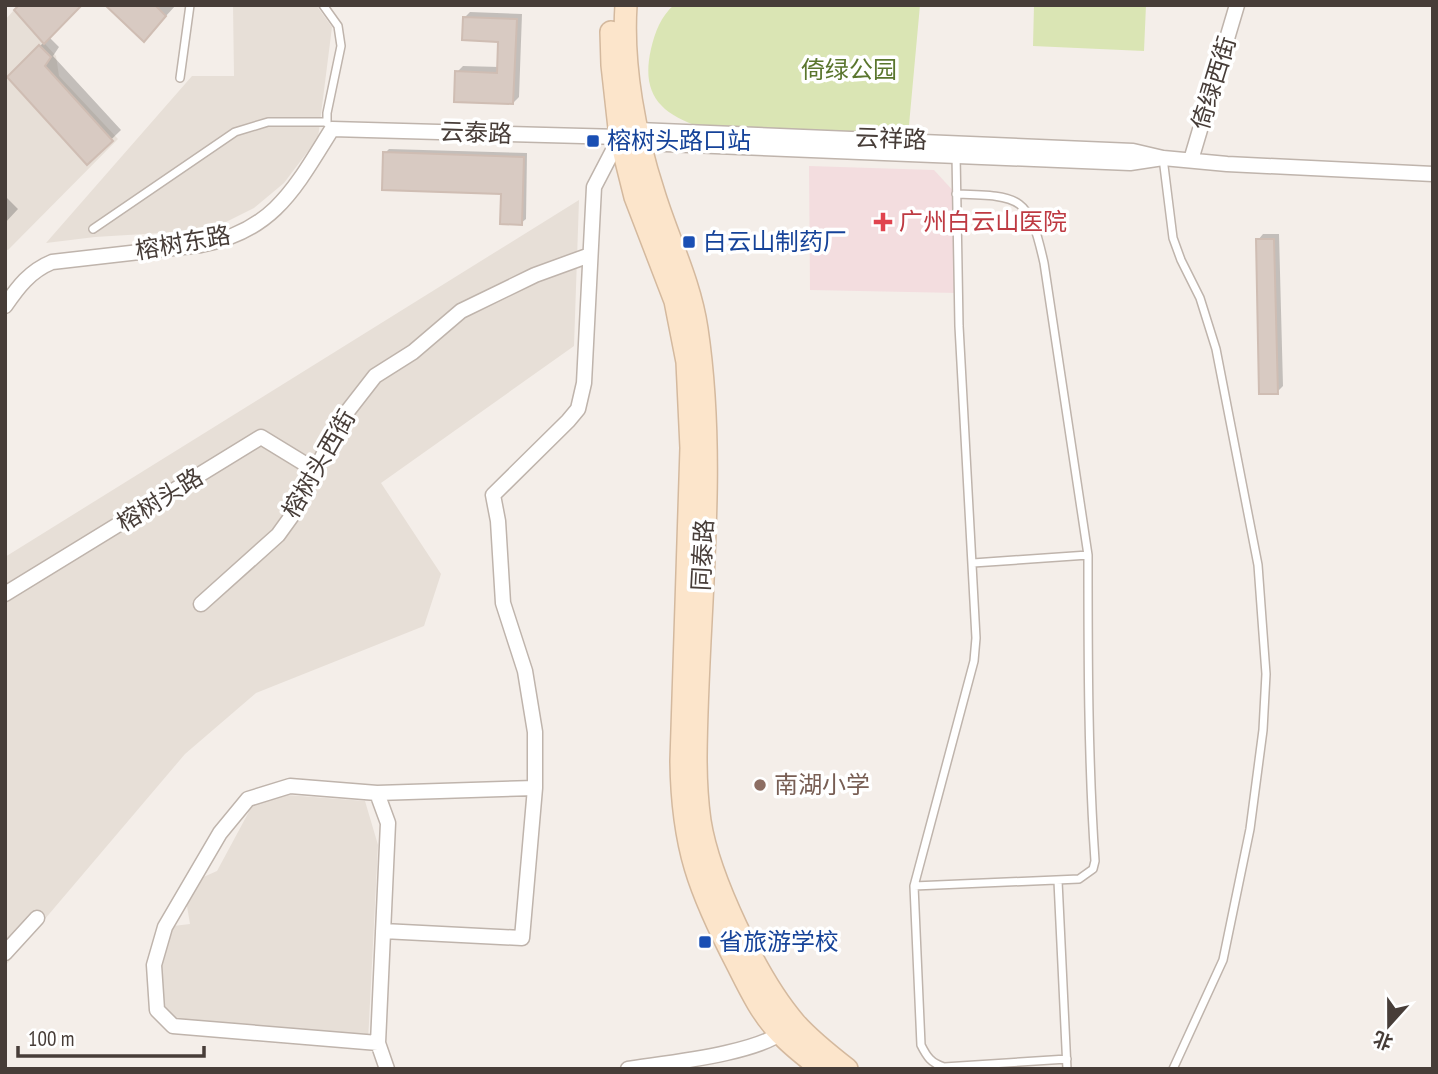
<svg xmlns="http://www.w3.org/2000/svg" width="1438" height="1074" font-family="'PT Sans Narrow','Noto Sans SC',sans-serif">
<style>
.residential{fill:#e7dfd7}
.medical{fill:#f3dddf}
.green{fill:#dae5b4}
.shadow{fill:#0003}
.building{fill:#d8cac2;stroke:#cfbdb3;stroke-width:2}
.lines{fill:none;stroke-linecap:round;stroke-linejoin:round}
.lane-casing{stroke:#bfb4ac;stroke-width:10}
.street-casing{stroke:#bfb4ac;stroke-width:17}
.secondary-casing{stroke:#d4b99e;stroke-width:24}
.lane{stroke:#fff;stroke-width:7}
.street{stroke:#fff;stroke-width:14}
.secondary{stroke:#fce5cb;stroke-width:21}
.transit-dot{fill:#1a4fb4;stroke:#fff;stroke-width:2.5}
.health-dot{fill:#e0444e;stroke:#fff;stroke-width:2.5}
.education-dot{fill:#8d6e63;stroke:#fff;stroke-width:2.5}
.labels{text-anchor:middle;stroke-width:7;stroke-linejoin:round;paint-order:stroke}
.park-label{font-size:24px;fill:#5a762e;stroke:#fff}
.street-label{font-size:24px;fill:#473d38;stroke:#fff}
.transit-label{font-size:24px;fill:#164399;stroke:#fff;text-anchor:start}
.health-label{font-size:24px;fill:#be3a42;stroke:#fff;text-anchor:start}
.education-label{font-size:24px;fill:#785e54;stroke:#fff;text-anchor:start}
</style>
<rect width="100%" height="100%" fill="#f4eee9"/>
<!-- residential -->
<path class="residential" d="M233,5h83l16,22 -14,111 -34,45 -30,25 -44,22 -115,7 -49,6 146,-167h42z
M14,10l42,46 3,20 59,63 -110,111 -3,-1v-229z
M579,200l-5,146 -193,137 60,91 -17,52 -168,67 -71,61 -180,212v-409z
M287,795l78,6 13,44 -10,197 -195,-16 -16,-16 -3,-45 11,-38 25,-3 -4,-24 13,-21 18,-8 35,-65z"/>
<!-- medical -->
<path class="medical" d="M809,166l125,4 22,24 2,99 -148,-3z"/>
<!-- green -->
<path class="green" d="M674,5h246l-12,131 -208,-9c-41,-14 -59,-34 -49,-78 4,-17 10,-33 23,-44z
M1034,5h112l-2,46 -111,-5z"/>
<!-- shadow -->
<path class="shadow" d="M107,5h69l-32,35z
M470,12l52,2 -3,83 -6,6 -56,-31 6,-6 36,1 1,-27 -36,-22z
M49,37l10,10 -6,9 68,74 -34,33 -78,-86z
M389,149l138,4 -1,66 -5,4 -18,-30 -118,-40z
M5,196l13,13 -13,14z
M1263,234h16l4,152 -6,6 -19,-152z"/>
<!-- building -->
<path class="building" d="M19,5h63l-38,39 -30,-34z
M105,5h50l11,11 -22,26z
M463,17l54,2 -4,85 -59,-2 1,-31 42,2 1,-31 -36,-2z
M39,45l12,12 -6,9 68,75 -26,24 -80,-88z
M383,152l141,5 -2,68 -22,-1 1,-30 -119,-4z
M1256,239h18l4,155h-19z"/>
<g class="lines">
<!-- lane casing -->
<g class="lane-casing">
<path id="lane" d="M323,5l15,21 3,20 -14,67v10
M180,78l10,-73
M956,154l3,172 17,312 -2,23 -60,225 7,159c6,12 10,18 23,22l123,-8
M1163,158l10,80 8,22 19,38 16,51 42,216 8,109 -3,56 -13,99 -27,131 -50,109
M956,194c66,2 73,2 88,69l44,292 -115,8
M93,229l142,-97 33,-10h58
M1058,881l9,188
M914,886l165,-7 14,-10 2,-8c-7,-102 -7,-204 -7,-306"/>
</g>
<!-- street casing -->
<g class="street-casing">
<path id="street" d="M631,133l7,-3 495,21 30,7 64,6 206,10
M1191,160l46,-155
M5,306c13,-19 25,-35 47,-44l149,-17c73,-14 94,-57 131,-116l288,8 21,6 489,20 33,-5
M5,594l256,-157 54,33
M201,604l77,-69 18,-25 44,-89 35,-45 38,-24 48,-41 74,-36 55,-20
M377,793l158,-5
M383,931l139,7 13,-150v-56l-10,-61 -22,-68 -5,-82 -5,-26 75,-74 10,-12 6,-26 10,-196 26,-50
M5,953l32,-35
M378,1043l-205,-17 -16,-16 -3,-45 11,-38 55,-94 28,-34 42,-13 87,7 11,30 -10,220 9,26
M628,1069c37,-6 130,-15 157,-39"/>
</g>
<!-- secondary casing -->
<g class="secondary-casing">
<path id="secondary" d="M626,5c-4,61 9,130 28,188 14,46 36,88 43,136 21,141 0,285 -1,428 0,21 1,43 4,64 9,57 57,158 95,202 15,17 34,32 52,46
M611,32l1,33 8,72 15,60 40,104 12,61 4,86 -10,313c1,86 18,130 57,205 12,24 24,49 43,68 12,13 27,24 41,35"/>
</g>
<!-- lane -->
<use href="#lane" class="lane"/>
<!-- street -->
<use href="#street" class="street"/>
<!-- secondary -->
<use href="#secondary" class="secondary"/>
</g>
<!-- markers -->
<g class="transit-dot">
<rect x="586" y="134" width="14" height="14" rx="3.5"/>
<rect x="682" y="235" width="14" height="14" rx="3.5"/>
<rect x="698" y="935" width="14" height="14" rx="3.5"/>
</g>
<path class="health-dot" d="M879.5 211.5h7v7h7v7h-7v7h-7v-7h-7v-7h7z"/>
<circle class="education-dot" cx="760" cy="785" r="7"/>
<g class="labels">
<!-- park labels -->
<g class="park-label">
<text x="849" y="78">倚绿公园</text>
</g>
<!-- street labels -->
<g class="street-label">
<text transform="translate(1214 83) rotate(-73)" y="8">倚绿西街</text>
<text transform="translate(476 133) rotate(2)" y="8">云泰路</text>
<text transform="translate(891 139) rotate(2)" y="8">云祥路</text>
<text transform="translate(183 243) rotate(-10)" y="8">榕树东路</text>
<text transform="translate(319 464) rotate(-60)" y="8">榕树头西街</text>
<text transform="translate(160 500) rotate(-32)" y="8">榕树头路</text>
<text transform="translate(703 555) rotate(-87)" y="8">同泰路</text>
</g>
<!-- transit labels -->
<g class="transit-label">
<text x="607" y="149">榕树头路口站</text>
<text x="703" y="250">白云山制药厂</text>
<text x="719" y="950">省旅游学校</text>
</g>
<!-- health labels -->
<g class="health-label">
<text x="899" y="230">广州白云山医院</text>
</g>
<!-- education labels -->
<g class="education-label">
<text x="774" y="793">南湖小学</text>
</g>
</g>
<!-- border -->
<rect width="1438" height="1074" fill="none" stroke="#473d38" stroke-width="14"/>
<!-- north arrow -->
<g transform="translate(1389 1025) rotate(201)" stroke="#ffffff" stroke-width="5" paint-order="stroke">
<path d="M0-5L12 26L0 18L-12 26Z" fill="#473d38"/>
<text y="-10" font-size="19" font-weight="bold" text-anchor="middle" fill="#473d38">北</text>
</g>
<!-- scale -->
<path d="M18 1046v10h186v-10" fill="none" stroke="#473d38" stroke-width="3.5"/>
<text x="28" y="1046" font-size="21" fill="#473d38" stroke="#ffffff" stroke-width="5" paint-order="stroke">100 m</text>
</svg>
